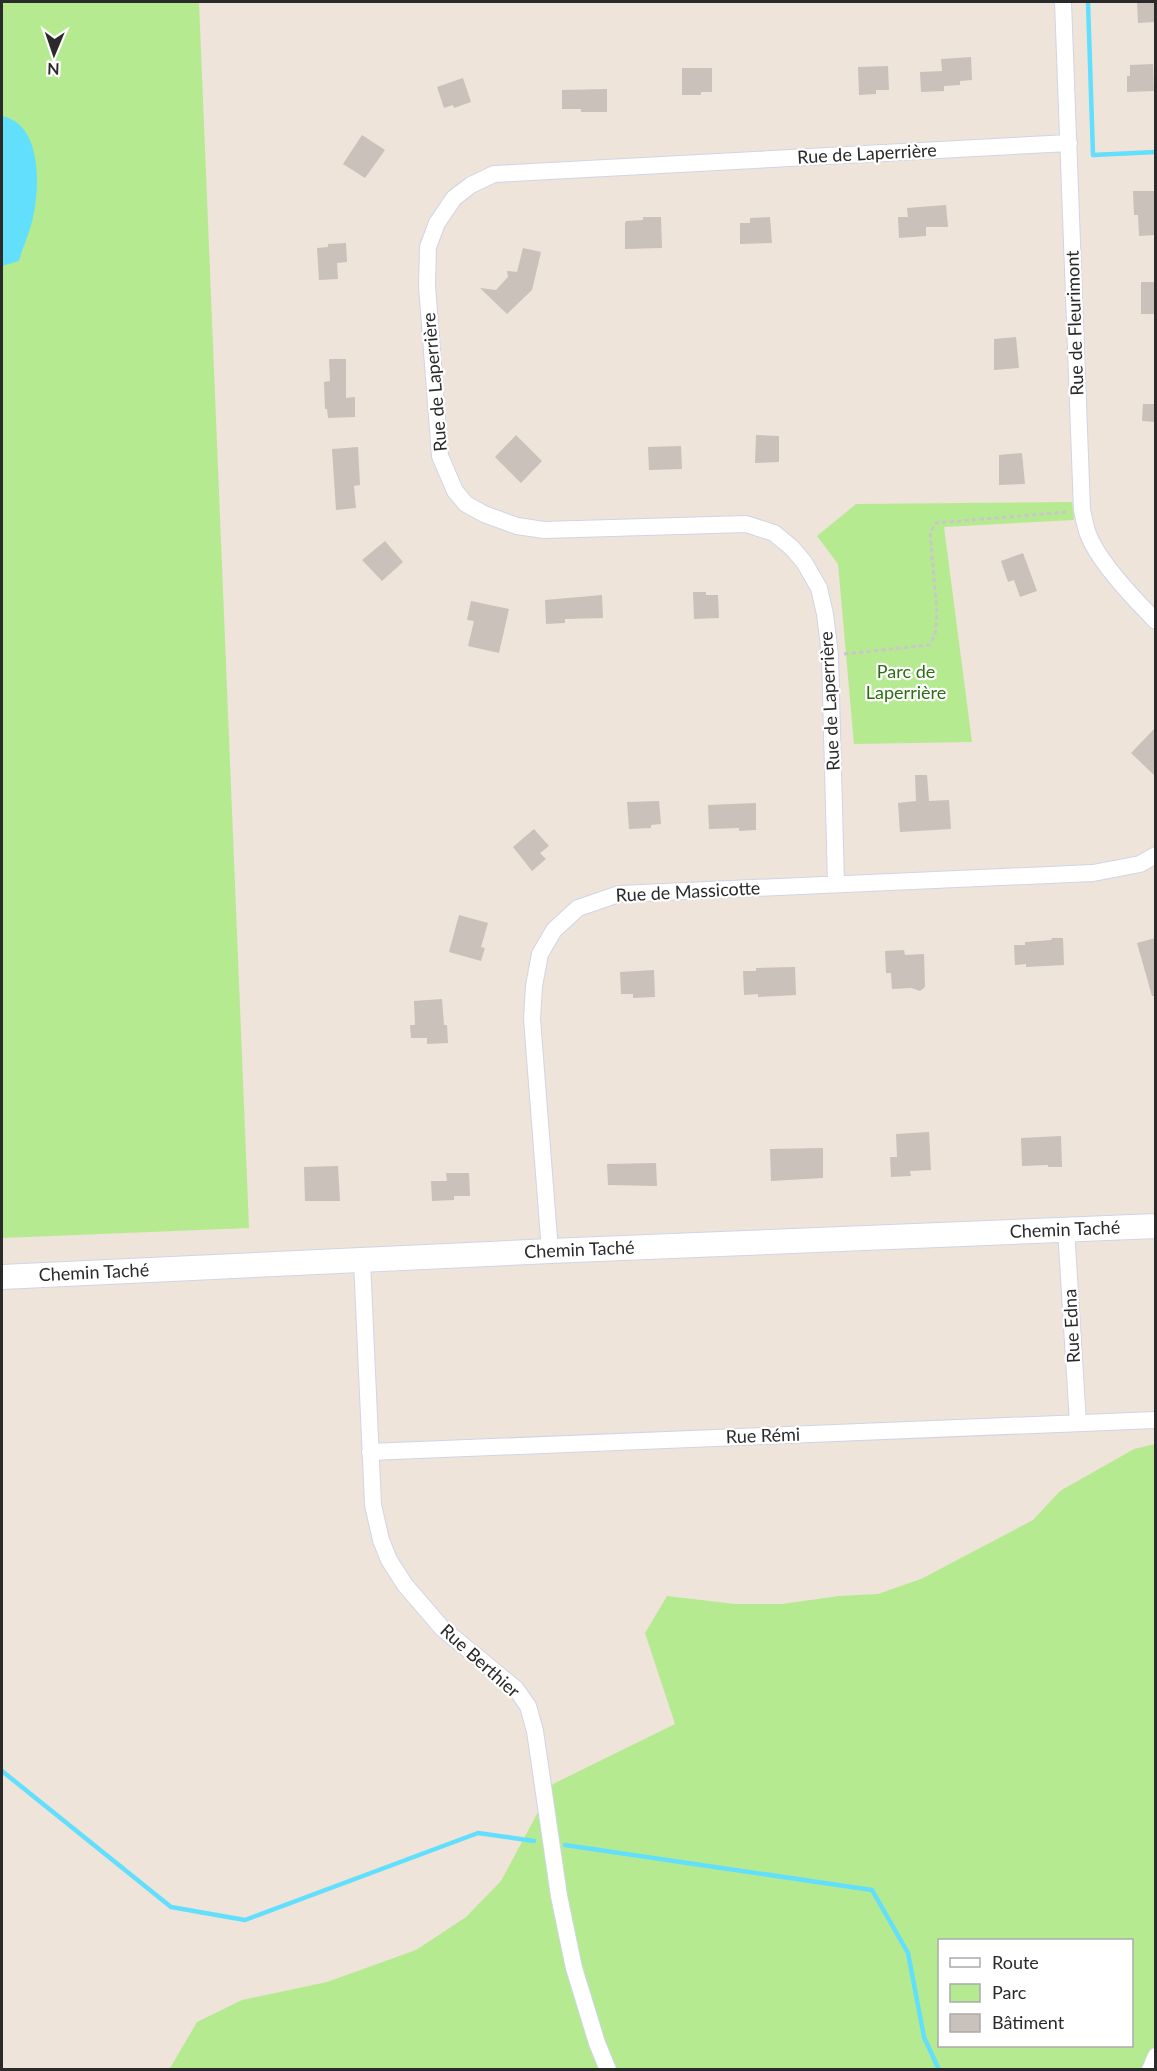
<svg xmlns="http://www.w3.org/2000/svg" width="1157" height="2071" font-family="Lato,sans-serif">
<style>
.green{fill:#b6ea90;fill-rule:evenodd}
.water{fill:#61dffc}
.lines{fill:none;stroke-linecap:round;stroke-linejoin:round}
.stream{stroke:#61dffc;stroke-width:4.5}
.building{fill:#c9c1ba}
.street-casing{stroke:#cfd5e5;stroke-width:18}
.secondary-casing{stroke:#cfd5e5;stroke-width:26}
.path{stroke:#c8c8c8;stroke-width:3;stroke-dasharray:4.5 3;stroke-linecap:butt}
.street{stroke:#fff;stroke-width:16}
.secondary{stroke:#fff;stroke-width:24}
.labels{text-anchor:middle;stroke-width:4.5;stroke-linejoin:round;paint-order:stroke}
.street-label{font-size:18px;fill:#2a2a2a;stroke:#fff}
.park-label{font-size:18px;fill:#2c6f12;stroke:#fff}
</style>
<rect width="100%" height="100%" fill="#eee4da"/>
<!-- green -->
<path class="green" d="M2,2h197l50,1226 -247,10z
M1072,502l2,18 -130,7 28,215 -118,2 -16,-180 -21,-28 39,-32z
M1155,1444v625l-986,1 28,-48 45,-22 85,-18 89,-32 50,-33 35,-36 52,-97 122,-60 -30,-91 22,-37 68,8h47l57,-8 39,-2 43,-15 112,-59 27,-29 74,-42zM940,1940h192v106h-192z"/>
<!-- water -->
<path class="water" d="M2,116c40,8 38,70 31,101 -3,15 -10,29 -14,44l-17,5z"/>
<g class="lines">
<!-- stream -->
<path class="stream" d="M1088,2l5,153 63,-3
M2,1771l169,136 74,13 233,-87 56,8
M565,1845l307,45 36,63 16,84 15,33"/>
</g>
<!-- building -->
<path class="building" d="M1137,2h18v20l-17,1z
M971,57l1,23 -12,1v4l-16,1v5l-23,1 -1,-20 22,-1 -1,-12z
M1153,64l1,27 -27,1v-16h3v-11z
M888,66l1,24h-13v4l-17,1 -1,-28z
M682,68h30v24h-11v3h-19z
M463,78l8,24 -17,6 -1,-3 -9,3 -7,-21z
M607,89v23h-26v-3h-19v-19z
M362,135l23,15 -20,28 -22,-14z
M1133,191h22v44l-16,1 -1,-21h-4z
M946,205l2,22h-22v9l-27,2 -1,-21h10l-1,-9z
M643,217h18l1,31 -37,1v-26l1,-2 17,-1z
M770,217l2,26 -32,1v-21h10v-5z
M346,243l1,19 -10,1 1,16 -19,1 -2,-32 11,-1v-3z
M523,248l18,4 -9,38 -25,24 -27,-26 16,2 12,-13 -1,-6 10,1z
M1141,282h14v32h-14z
M1016,337l3,31 -25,2v-31z
M329,359h17v39l9,-1v20l-27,1 -1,-9h-2l-1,-27 6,-1z
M1143,404h12v18l-13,-1z
M516,435l26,26 -21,22 -26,-26z
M756,435l23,1v26l-24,1z
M681,446l1,23 -33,1 -1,-23z
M358,447l2,38 -6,1 2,22 -20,2 -4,-61z
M1022,453l3,31 -26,1v-30z
M385,541l18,21 -21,19 -20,-21z
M1023,553l14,38 -17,6 -6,-17 -6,2 -7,-21z
M693,592h13v3h12l1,23 -25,1z
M602,595l1,23 -38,1v4l-19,1 -1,-24z
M471,601l38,8 -10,44 -31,-7 6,-25 -7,-1z
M1155,728v48l-24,-23z
M915,775h12l2,26 20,-1 2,29 -51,3 -2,-29 18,-2z
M659,801l2,23 -10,1v3l-22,1 -2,-27z
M756,803v27l-17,1v-3l-30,1 -1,-24z
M534,829l15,17 -9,7 6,6 -14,12 -19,-24z
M459,915l29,8 -7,24 4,1 -4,13 -32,-9z
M1052,938h11l1,27 -38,2v-3l-11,1 -1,-20h11v-3l26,-2z
M1155,938v58h-3l-15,-53z
M904,950l1,5 19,-1 1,33 -5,4 -9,-3 -19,1 -1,-16h-5l-1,-22z
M795,967l1,28 -38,2v-3l-14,1 -1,-24h13v-3z
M654,970l1,27 -22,1v-4h-12l-1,-22z
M442,999l2,26h3l1,18 -21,1v-6h-16l-1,-13h5l-1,-24z
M929,1132l2,38 -21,1 1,5 -20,1 -1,-20h7l-1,-23z
M1061,1136l1,31h-14v-2l-26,1 -1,-28z
M823,1148v30l-52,3 -1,-32z
M656,1163l1,23 -49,-1 -1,-21z
M338,1166l2,35h-35l-1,-34z
M446,1173h23l1,23h-16v4l-22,1 -1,-20h16z"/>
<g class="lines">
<!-- street casing -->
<g class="street-casing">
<path id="street" d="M1063,2l19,508c2,8 3,16 6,24 10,27 47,66 68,87
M836,884l-6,-229 -5,-41 -6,-26 -15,-26 -12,-14 -18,-15 -28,-9 -202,6 -27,-4 -33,-12 -18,-10 -11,-13 -15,-35 -13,-170 1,-39 9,-24 17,-25 17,-13 23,-11 575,-31
M1066,1229l12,194
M550,1251l-18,-232 2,-33 6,-32 14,-24 24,-22 41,-14 474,-21 47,-9 16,-9
M362,1261l11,244 8,35 8,20 16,25 37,43 74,61 12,17 7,25 24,165 15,72 23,75 11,27
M370,1452l786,-32
M1150,2070l6,-14"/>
</g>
<!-- secondary casing -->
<g class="secondary-casing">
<g id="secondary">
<path id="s1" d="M2,1277l548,-26 606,-25"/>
</g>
</g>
<!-- path -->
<path class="path" d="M844,654l85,-9 6,-10 2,-22 -7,-81 6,-9 130,-11"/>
<!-- street -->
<use href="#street" class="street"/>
<!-- secondary -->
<use href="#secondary" class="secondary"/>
</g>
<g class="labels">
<!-- street labels -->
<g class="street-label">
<text transform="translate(867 154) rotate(-3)" y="6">Rue de Laperrière</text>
<text transform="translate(1075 323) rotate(-92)" y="6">Rue de Fleurimont</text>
<text transform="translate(435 382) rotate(-95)" y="6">Rue de Laperrière</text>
<text transform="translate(830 701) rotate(-93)" y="6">Rue de Laperrière</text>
<text transform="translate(688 892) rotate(-3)" y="6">Rue de Massicotte</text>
<text dy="6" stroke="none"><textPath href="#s1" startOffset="1064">Chemin Taché</textPath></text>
<text dy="6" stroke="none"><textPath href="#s1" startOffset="578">Chemin Taché</textPath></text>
<text dy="6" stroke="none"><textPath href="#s1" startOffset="92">Chemin Taché</textPath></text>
<text transform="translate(1072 1326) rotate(-93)" y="6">Rue Edna</text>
<text transform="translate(763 1436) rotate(-2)" y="6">Rue Rémi</text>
<text transform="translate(480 1661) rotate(42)" y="6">Rue Berthier</text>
</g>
<!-- park labels -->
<g class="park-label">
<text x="906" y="678">Parc de<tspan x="906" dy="21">Laperrière</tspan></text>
</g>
</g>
<!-- border -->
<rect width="1157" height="2071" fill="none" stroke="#2a2a2a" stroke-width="6"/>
<!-- legend -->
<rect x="938" y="1939" width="195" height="108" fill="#ffffff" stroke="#aaaaaa" stroke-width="1.5"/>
<rect x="950" y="1958" width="30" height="9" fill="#ffffff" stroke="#aaaaaa" stroke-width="1.5"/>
<text x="992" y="1969" font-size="18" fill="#2a2a2a">Route</text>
<rect x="950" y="1984" width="30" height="18" fill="#b6ea90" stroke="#aaaaaa" stroke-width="1.5"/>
<text x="992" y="1999" font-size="18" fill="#2a2a2a">Parc</text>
<rect x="950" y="2014" width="30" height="18" fill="#c9c1ba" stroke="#aaaaaa" stroke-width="1.5"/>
<text x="992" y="2029" font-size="18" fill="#2a2a2a">Bâtiment</text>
<!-- north arrow -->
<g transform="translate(54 54) rotate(182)" stroke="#ffffff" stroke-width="4.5" paint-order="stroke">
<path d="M0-4.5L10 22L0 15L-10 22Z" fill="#2a2a2a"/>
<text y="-9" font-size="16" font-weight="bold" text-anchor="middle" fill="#2a2a2a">N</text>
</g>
</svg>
